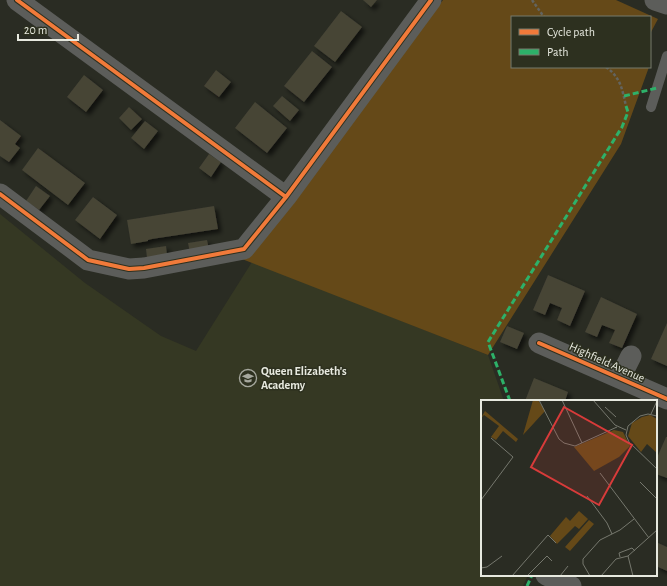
<svg xmlns="http://www.w3.org/2000/svg" width="667" height="586" font-family="'Alegreya Sans',sans-serif">
<style>
.built{fill:#353823}
.green{fill:#654918}
.building{fill:#464436;filter:url(#shadow)}
.lines{fill:none;stroke-linecap:round;stroke-linejoin:round}
.path{stroke:#63645f;stroke-width:2.5;stroke-dasharray:3 2;stroke-linecap:butt}
.lane{stroke:#5c5d5a;stroke-width:10}
.street{stroke:#5c5d5a;stroke-width:21}
.quiet{stroke:#2db169;stroke-width:3;stroke-dasharray:6 3;stroke-linecap:butt}
.cycleway-casing{stroke:#2d301f;stroke-width:6}
.cycleway{stroke:#f17a3a;stroke-width:4}
.labels{text-anchor:middle;stroke-width:3;stroke-linejoin:round;paint-order:stroke}
.street-label{font-size:12px;fill:#e7e9df;stroke:#2d301f}
.poi-label{font-size:12px;font-weight:bold;fill:#e7e9df;stroke:#2d301f;text-anchor:start}
.inset-road{fill:none;stroke:#76786e;stroke-width:1}
.view{fill:#d83b3a;fill-opacity:0.15;stroke:#d83b3a;stroke-width:2}
.inset-edge{fill:none;stroke:#e7e9df;stroke-width:2}
</style>
<defs>
<filter id="shadow"><feDropShadow dx="3.5" dy="3.5" stdDeviation="2" flood-color="#0009"/></filter>
</defs>
<rect width="100%" height="100%" fill="#2a2c23"/>
<!-- built -->
<path class="built" d="M0,214l85,69 76,53 35,15 56,-89 236,93 16,46h-22v174h46l-5,11h-523z"/>
<!-- green -->
<path class="green" d="M443,0h173l42,19 -8,15v-17h-138v50h137l-28,77 -133,211 -246,-96z"/>
<!-- building -->
<path class="building" d="M363,0h14l-6,7z
M341,11l21,16 -27,35 -21,-16z
M312,51l20,16 -28,35 -20,-16z
M216,70l15,12 -12,15 -15,-11z
M84,75l19,15 -17,22 -19,-15z
M282,96l17,14 -9,11 -17,-15z
M255,102l32,26 -20,25 -32,-25z
M129,107l13,12 -11,11 -12,-12z
M0,120l21,16 -6,8 5,4 -11,14 -9,-6z
M145,121l13,10 -14,18 -13,-11z
M38,148l47,35 -17,22 -46,-35z
M209,154l12,8 -10,15 -12,-9z
M36,186l14,10 -11,14 -13,-9z
M93,197l24,18 -17,24 -25,-19z
M214,206l4,23 -66,10 -4,1v1l-17,3 -4,-24z
M207,240l2,9 -19,4 -2,-10z
M166,246l1,9 -20,3 -1,-9z
M548,275l37,16 -15,35 -13,-6 5,-12 -12,-5 -5,12 -12,-5z
M601,297l36,17 -15,34 -13,-5 6,-13 -13,-5 -5,12 -12,-5z
M667,323v43l-16,-7z
M507,326l17,7 -7,16 -17,-7z
M534,378l34,14 -3,9h-40z
M666,437h1v41l-11,-4v-14z
M656,542l11,5v24l-11,-5z"/>
<g class="lines">
<!-- path -->
<path class="path" d="M532,0l12,17
M606,67c15,11 16,22 20,39"/>
<!-- lane -->
<path class="lane" d="M651,107l16,-51"/>
<!-- street -->
<path class="street" d="M17,0l269,197
M655,0l12,4
M0,194l88,66 41,9 15,-1 100,-19 42,-52 145,-197
M539,343l128,56
M620,378l11,-22
M546,575l25,11"/>
<!-- quiet -->
<path class="quiet" d="M624,96l33,-8
M510,401l-22,-59 134,-215 6,-15 -2,-6
M527,586l5,-11"/>
<!-- cycleway casing -->
<g class="cycleway-casing">
<path id="cycleway" d="M17,0l269,197
M0,194l88,66 41,9 15,-1 100,-19 42,-52 145,-197
M539,343l128,56"/>
</g>
<!-- cycleway -->
<use href="#cycleway" class="cycleway"/>
</g>
<!-- icons -->
<defs>
<g id="school-ring" transform="scale(0.9)"><circle r="9.5" fill="#2d301f" stroke="#a5a79d" stroke-width="1.5"/><path d="M0-5L7-2L0 1L-7-2ZM-4 1L0 2.5L4 1V4Q0 6-4 4Z" fill="#a5a79d"/></g>
</defs>
<g fill-rule="evenodd">
<use href="#school-ring" x="248" y="378"/>
</g>
<g class="labels">
<!-- street labels -->
<g class="street-label">
<text transform="translate(607 362) rotate(24)" y="4">Highfield Avenue</text>
</g>
<!-- poi labels -->
<g class="poi-label">
<text x="261" y="375">Queen Elizabeth's<tspan x="261" dy="14">Academy</tspan></text>
</g>
</g>
<!-- overview -->
<g transform="translate(481 400)">
<rect width="176" height="176" fill="#2a2c23"/>
<path d="M52,0h5l7,11 -22,24zM4,11l33,28 -2,3 -13,-11 -7,9 -5,-3 8,-11 -15,-11 -3,3zM169,15l7,4v34l-10,-9 -6,8 -13,-16 4,-13 10,-6zM133,30l9,2 7,14 -11,11 -25,14 -20,-24zM98,111l9,8 -9,10 -4,-3 -18,18 -7,-8 16,-19 4,4zM108,120l5,4 -24,27 -5,-4z" fill="#654918"/>
<path class="inset-road" d="M58,0l20,39 5,4 11,3 42,-19M81,0l20,43M112,0l22,25 11,5M124,7l11,10M170,14l6,-13M176,16l-9,-2 -8,2 -12,10 -2,9 3,7 28,27M119,73l49,65M159,82l17,17M106,96l20,27 5,11M0,100l32,-43 -22,-19M147,156l29,-26M147,156l5,20M139,157l-1,-4 13,-5 3,3M0,168l6,-1 15,-11M31,176l36,-41 8,8M46,176l20,-20 5,5M79,176l8,-10M109,176l-7,-12v-5l17,-19 20,-10 14,-11M120,176l15,-17 12,-3"/>
<path class="view" d="M83,7l68,38 -33,60 -68,-38z"/>
<rect width="176" height="176" class="inset-edge"/>
</g>
<!-- legend -->
<rect x="511" y="16" width="140" height="52" fill="#2d301f" stroke="#777a6c"/>
<rect x="519" y="29" width="20" height="6" fill="#f17a3a" stroke="#777a6c"/>
<text x="547" y="36" font-size="12" fill="#e7e9df">Cycle path</text>
<rect x="519" y="49" width="20" height="6" fill="#2db169" stroke="#777a6c"/>
<text x="547" y="56" font-size="12" fill="#e7e9df">Path</text>
<!-- scale -->
<path d="M18 34v6h60v-6" fill="none" stroke="#e7e9df" stroke-width="2"/>
<text x="24" y="34" font-size="12" fill="#e7e9df" stroke="#2d301f" stroke-width="3" paint-order="stroke">20 m</text>
</svg>
